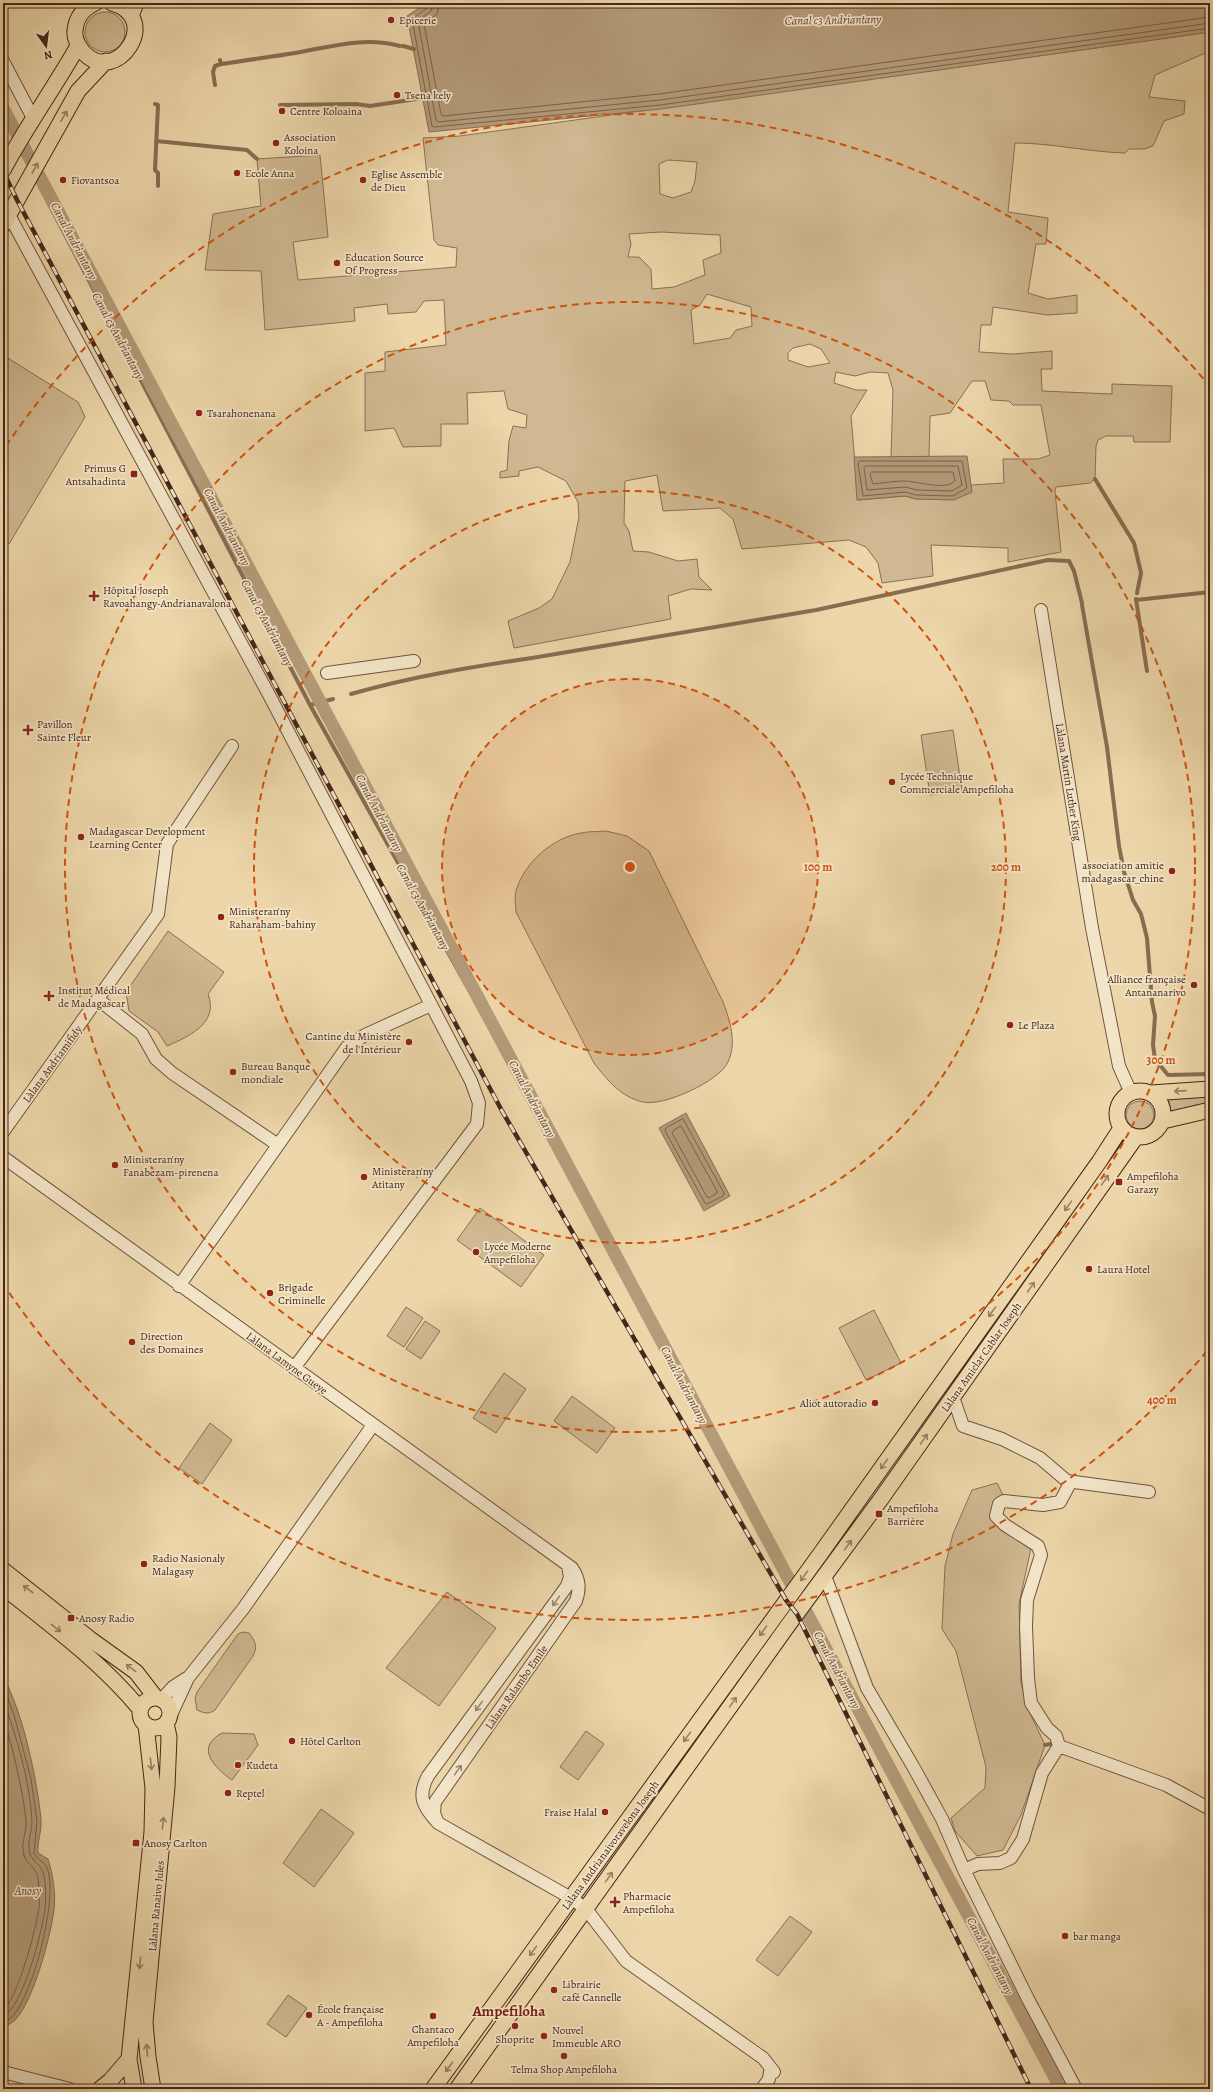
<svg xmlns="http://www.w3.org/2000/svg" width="1213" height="2092" font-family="Alegreya,serif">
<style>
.green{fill:#d0b992;stroke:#8a7056;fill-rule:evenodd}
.water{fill:#b49b79;stroke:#886d53}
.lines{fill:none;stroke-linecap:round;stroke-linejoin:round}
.shore{stroke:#7c614a;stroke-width:1}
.stream{stroke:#886d53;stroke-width:4}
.canal{stroke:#b49b79;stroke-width:13}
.minor-casing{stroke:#6f533f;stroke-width:14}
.major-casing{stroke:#45271b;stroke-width:17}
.minor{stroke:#f3e5c8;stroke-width:12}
.major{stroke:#edd7aa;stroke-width:15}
.rail-casing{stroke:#45271b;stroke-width:4.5}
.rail{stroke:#f3e5c8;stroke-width:3;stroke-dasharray:9;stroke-linecap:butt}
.oneway{stroke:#997f62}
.oneway2{stroke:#9c8672}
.ring{fill:none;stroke:#d0520e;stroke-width:2;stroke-dasharray:7 5}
.poi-dot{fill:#8f2418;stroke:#f3e5c8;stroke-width:1.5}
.labels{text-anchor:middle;stroke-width:3.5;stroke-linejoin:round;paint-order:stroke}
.poi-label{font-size:11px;fill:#45271b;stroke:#f3e5c8;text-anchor:start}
.street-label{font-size:11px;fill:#45271b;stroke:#f3e5c8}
.water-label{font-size:12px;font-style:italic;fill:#614432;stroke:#f3e5c8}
.district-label{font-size:15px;font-weight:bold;fill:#7a1f14;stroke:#f3e5c8}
.centre{fill:#d0520e;stroke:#f3e5c8;stroke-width:2}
.ring-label{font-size:12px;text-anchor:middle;font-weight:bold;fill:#d0520e;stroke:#f3e5c8;stroke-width:3.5;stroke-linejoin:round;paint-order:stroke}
</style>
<rect width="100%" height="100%" fill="#edd7aa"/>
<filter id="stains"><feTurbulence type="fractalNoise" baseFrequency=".005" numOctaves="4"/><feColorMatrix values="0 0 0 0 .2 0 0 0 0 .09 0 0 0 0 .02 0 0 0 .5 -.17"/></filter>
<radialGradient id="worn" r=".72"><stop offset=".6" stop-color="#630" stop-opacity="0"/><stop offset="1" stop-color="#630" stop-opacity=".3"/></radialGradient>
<!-- green -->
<path class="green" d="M85 32a20 20 0 1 1 40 0a20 20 0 1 1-40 0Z
M1210,32v19l-55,24 -6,22 36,4 -1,13 -20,7 -11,25 -9,3h-15l-4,4c-37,-1 -73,-10 -110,-10l-7,69 40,6 -2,26h-10l-8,49 20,6 29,-4v18l-29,2 -55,-8 -2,18h-10l-2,27 34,2 39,-3v18h-11l1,22 70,3v-10l60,2 -2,56h-36l-1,-6h-27l-8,4 -2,6 -1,33 -5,4 -34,4 -1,4 6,61 -53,10v-14l-77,-3 2,31 -51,7 -4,-20 -12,-16 -17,-7 -107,9 -9,-30 -13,-11 -57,3 -6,-36 -32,6 -1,42 5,8 4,20 16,1 29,9 19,-2 2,18 13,13 -21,-1 -23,7 3,23 -157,29 -6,-27 31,-13 13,-9 18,-37 9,-45 -1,-15 -12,-21 -28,-14 -19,4v5l-19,2v-6l7,-2 2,-29 4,-15 13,2 1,-13 -19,-6 -4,-18 -37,2 1,31h-27v22l-38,1 -9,-19 -29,3v-58l20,-2v-19l61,-7 -2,-45 -20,1 -8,11 -28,2 -1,-10 -33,4 1,13 -90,9 -4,-59 -56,-1 8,-56 48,-8 -4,-47 63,-4 8,82 -35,5 5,38 158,-13 1,-19 -19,-3 -4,-5 -11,-102 37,-2zM668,160l29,2 -2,19 -4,11 -18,6 -13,-4 -1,-30zM661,232l59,3 1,18 -18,7 2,15 -31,12 -22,2 -1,-20 -12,-12h-11l3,-13 -2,-10zM707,294l44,13 1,19 -16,4 -6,8 -36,6 -3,-34 9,-5zM810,344l11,5 9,14 -22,4 -20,-7v-7l5,-5zM836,372l19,4 15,-4 18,1 5,17 -2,67h38l1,-41 20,-3 22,-32h13l6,19 18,1 4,4h28l9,50 -12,4h-35l1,24 -33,2v7l-55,7 -11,-3 -47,4 -7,-84 16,-26h-11l-22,-7z
M3,355l75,47 7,15 -76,127 -6,-4z
M953,730l9,60 -32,5 -9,-60z
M606,831l21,5 22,15 74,151c7,18 14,41 5,60 -8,19 -65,45 -85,40 -22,-5 -36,-22 -49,-39l-78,-151c0,-6 -2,-15 0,-21 8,-28 36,-53 65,-58 8,-2 17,-1 25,-2z
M168,931l56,41 -16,22c11,29 -18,42 -41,52l-9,-14 -29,-21 -3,-19z
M1210,1097v8l-38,10 -4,-17z
M1126 1115a14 14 0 1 1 28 0a14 14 0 1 1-28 0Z
M480,1208l64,47 -23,32 -64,-47z
M406,1307l17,11 -19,29 -17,-11z
M874,1310l27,53 -35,17 -27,-52z
M425,1321l15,10 -19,28 -15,-10z
M504,1373l22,16 -30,44 -23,-15z
M572,1396l43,32 -18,25 -43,-32z
M210,1423l22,17 -30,44 -23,-16z
M997,1483l6,12 -9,17 37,36 -12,56 2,78 6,25 18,38 -24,70 -18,35 -26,6 -22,-25 -4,-13 34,-30 1,-21 -30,-116 -14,-22 3,-63 8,-32 19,-44z
M447,1592l49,36 -57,78 -53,-38z
M243,1632l6,1c6,8 9,13 4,23l-38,54c-7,5 -11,3 -18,0l-2,-12 2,-6 41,-58z
M586,1731l18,13 -26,36 -18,-13z
M222,1733l32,1 4,11 -26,35c-17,-12 -38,-32 -10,-47z
M321,1809l33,24 -40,54 -31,-24z
M790,1916l22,16 -34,44 -22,-16z
M288,1995l19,13 -21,29 -19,-13z"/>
<!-- water -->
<path class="water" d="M427,3h783v29l-549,77 -232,23 -22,-116z
M967,456l5,36 -18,8 -38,-1 -11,-3 -48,4 -3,-43z
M686,1113l44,83 -26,15 -45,-83z
M3,1677c20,34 34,103 38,142 1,12 -4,23 -3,34l10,6c5,16 8,35 6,51 -4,28 -20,89 -38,109 -3,4 -9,6 -13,8z"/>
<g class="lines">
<!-- shore -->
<path class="shore" d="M429,3l-2,5 -15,11 20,107 2,1 226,-22 550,-77
M434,3l-3,8 -13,10 18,99 2,2 222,-22 550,-77
M440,3l-3,11 -13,10 17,90 2,2 216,-22 551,-77
M860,461h102l5,27 -14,8 -37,-1 -11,-3 -42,4 -5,-33z
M866,466h92l4,19 -10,6 -35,-1 -12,-3 -38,3 -3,-22z
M872,472h81l2,9c-10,10 -38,0 -51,0 -10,0 -21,2 -31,3l-3,-10z
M683,1119l41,74 -1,3 -16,8 -2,-1 -40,-72 1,-3z
M681,1126l36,65v2l-8,5 -2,-1 -35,-64 1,-2z
M3,1685l11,30 17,64 6,42 -3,32c4,9 12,6 15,22 6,31 -15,116 -36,141 -2,3 -7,5 -10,7
M3,1698c13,38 27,82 29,123 0,9 -4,19 -3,27 0,13 13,15 15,28 2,9 2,23 1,33 -3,23 -22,98 -42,108
M3,1716c10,34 19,69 23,104 1,10 -4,20 -3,30 1,15 13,15 15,28 1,9 2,21 1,30 -3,20 -21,91 -36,102"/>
<!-- stream -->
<path class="stream" d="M403,46l11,3
M222,64c24,-4 49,-7 73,-11 36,-6 68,-17 105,-7
M215,85l-2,-13 2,-6 6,-2 -1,-4
M155,104l3,1 -3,65 3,3v13
M280,105l76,-1 14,2 53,-8
M3,115l13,26
M156,141l91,9 10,9
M20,148l11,21
M35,177l275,528 222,398
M1095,479l39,64 7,30 -4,20
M1136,599l11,72
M1136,600l74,-8
M1082,605l25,142 12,99 5,26 9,28 8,14 6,24 5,64 3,14 -2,29 2,14 13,16 42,-1
M351,694c59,-17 120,-27 181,-36l284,-48 232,-50 21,1 5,10 8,32
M310,705l23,-6
M1045,1745l11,-2"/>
<!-- canal -->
<path class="canal" d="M3,108l1058,1981"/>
<!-- minor casing -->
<g class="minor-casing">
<path id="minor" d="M3,61l30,57
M9,215l259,478 203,388 8,22 -2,21 -183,244
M1041,610l51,318 27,138 12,27
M327,673l87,-12
M99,1000l43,34 14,25 16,14 106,72
M3,1132l155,-218 9,-70 65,-98
M3,1157l569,411c8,12 8,21 4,33l-141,201 -1,11 4,10
M179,1286l168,-239 18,-12 66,-30
M953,1397l10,29 39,13 38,19 27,23 82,11
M568,1566l2,11 -3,9 -139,190c-11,20 -5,31 10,47l133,75 15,11 40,52 137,97 11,14h-4l-1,7 -7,10
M825,1576l42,112 47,80 28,51 22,51 64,129 48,90
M162,1699l11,-12 14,-9
M170,1717l18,-39 55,-69 130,-184
M1059,1746l-3,-10 -9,-8 -16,-25 -3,-25 -2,-52 1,-26 14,-45 -3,-9 -33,-21 -9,-9 3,-12 5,-3 39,4 17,-3 8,-15 -1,-6
M1059,1746l107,39 44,24
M964,1870l14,-6 22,-1 11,-5 12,-19 19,-66 17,-27
M3,2072l67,17"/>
</g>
<!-- major casing -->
<g class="major-casing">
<path id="major" d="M95,3c-12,6 -19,14 -20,28 -1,8 4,16 9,22 32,34 80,-35 28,-50
M131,16l5,-13
M3,170c23,-43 51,-82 75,-124
M3,225l75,-134 28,-30
M1117 1114a23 23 0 1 1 46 0a23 23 0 1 1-46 0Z
M1151,1093l59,-4
M1163,1121l47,-11
M3,1570l87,69 46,33 20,26
M3,1587c48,38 98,75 137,122
M140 1713a15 15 0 1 1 30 0a15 15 0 1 1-30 0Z
M100,2089l10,-8 19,-22
M134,2089l-5,-30 23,-227 1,-44 -7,-63
M153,2089l-5,-32 -3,-35 22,-235 2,-50 -3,-14
M433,2089l388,-536 278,-391 22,-34
M457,2089l332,-465 92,-125 255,-362"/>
</g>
<!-- minor -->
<use href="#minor" class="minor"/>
<!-- major -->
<use href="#major" class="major"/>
<!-- rail casing -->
<g class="rail-casing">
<path id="rail" d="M3,171l14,29 485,911 284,489 11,14 234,475"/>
</g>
<!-- rail -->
<use href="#rail" class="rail"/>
</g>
<!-- one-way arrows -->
<defs><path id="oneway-shaft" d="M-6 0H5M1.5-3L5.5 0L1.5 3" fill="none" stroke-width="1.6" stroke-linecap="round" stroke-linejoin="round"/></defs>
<g class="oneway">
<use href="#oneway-shaft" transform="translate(64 116) rotate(-60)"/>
<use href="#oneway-shaft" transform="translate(35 168) rotate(-61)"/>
<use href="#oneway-shaft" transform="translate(1180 1091) rotate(176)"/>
<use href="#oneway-shaft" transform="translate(1105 1180) rotate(-55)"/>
<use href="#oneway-shaft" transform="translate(1068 1206) rotate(126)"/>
<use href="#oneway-shaft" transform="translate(1031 1287) rotate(-55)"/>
<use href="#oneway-shaft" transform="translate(992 1312) rotate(126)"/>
<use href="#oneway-shaft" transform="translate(924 1439) rotate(-55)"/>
<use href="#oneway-shaft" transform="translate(884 1464) rotate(125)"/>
<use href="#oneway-shaft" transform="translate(848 1545) rotate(-54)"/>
<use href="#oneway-shaft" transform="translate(804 1576) rotate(126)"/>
<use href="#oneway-shaft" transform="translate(28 1589) rotate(-143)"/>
<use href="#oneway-shaft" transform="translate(56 1628) rotate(38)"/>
<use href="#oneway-shaft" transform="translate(763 1631) rotate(126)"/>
<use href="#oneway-shaft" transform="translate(131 1668) rotate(-144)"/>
<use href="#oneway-shaft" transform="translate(733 1702) rotate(-55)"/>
<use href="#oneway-shaft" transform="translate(687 1737) rotate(126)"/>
<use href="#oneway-shaft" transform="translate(151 1764) rotate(84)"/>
<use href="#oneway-shaft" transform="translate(163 1823) rotate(-84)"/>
<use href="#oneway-shaft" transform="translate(609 1877) rotate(-55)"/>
<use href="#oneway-shaft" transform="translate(533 1951) rotate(126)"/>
<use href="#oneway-shaft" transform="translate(140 1963) rotate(95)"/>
<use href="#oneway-shaft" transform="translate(147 2050) rotate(-94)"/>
<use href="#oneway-shaft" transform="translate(449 2067) rotate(126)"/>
</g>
<g class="oneway2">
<use href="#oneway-shaft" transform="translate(556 1601) rotate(126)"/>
<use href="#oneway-shaft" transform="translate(479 1706) rotate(126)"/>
<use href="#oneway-shaft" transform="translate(458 1770) rotate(-55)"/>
</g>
<!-- distance rings -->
<circle cx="630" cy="867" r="188" fill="#d0520e" fill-opacity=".12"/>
<g class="ring">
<circle cx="630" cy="867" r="188"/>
<circle cx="630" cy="867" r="376"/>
<circle cx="630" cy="867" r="565"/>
<path d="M1207 1351A753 753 0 0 1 6 1288M6 446A753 753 0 0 1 1207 383"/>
</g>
<!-- markers -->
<g class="poi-dot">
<circle cx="391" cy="20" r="4"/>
<circle cx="397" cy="95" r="4"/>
<circle cx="282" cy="111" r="4"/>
<circle cx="276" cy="143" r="4"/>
<circle cx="237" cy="173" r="4"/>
<circle cx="63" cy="180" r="4"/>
<circle cx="363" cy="180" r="4"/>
<circle cx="337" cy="263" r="4"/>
<circle cx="199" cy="413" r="4"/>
<rect x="130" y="470" width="8" height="8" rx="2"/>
<path d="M92 590h4v4h4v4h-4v4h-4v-4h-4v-4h4z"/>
<path d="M26 724h4v4h4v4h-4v4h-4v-4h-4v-4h4z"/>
<circle cx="892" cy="782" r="4"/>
<circle cx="81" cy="837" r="4"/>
<circle cx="1172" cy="871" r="4"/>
<circle cx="221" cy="917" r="4"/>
<circle cx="1194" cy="985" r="4"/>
<path d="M47 990h4v4h4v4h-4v4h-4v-4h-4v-4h4z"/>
<circle cx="1010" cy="1025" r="4"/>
<circle cx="409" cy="1042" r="4"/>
<circle cx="233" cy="1072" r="4"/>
<circle cx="115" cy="1165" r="4"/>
<circle cx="364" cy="1177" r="4"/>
<rect x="1115" y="1178" width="8" height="8" rx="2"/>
<circle cx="476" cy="1252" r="4"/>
<circle cx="1089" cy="1269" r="4"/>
<circle cx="270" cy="1293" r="4"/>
<circle cx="132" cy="1342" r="4"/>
<circle cx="875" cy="1403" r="4"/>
<rect x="875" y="1510" width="8" height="8" rx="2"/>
<circle cx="144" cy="1564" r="4"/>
<rect x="67" y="1614" width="8" height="8" rx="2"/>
<circle cx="292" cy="1741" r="4"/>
<circle cx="238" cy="1765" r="4"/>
<circle cx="228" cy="1793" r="4"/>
<circle cx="605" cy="1812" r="4"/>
<rect x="132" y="1839" width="8" height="8" rx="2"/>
<path d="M613 1896h4v4h4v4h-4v4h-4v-4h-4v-4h4z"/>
<circle cx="1065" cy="1936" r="4"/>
<circle cx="554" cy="1990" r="4"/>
<circle cx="309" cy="2015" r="4"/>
<circle cx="433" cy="2016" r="4"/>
<circle cx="515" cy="2026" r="4"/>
<circle cx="544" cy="2036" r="4"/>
<circle cx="564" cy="2056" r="4"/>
</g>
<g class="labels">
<!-- poi labels -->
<g class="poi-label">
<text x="399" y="24">Epicerie</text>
<text x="405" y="99">Tsena kely</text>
<text x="290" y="115">Centre Koloaina</text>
<text x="284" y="141">Association<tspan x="284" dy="13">Koloina</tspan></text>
<text x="245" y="177">Ecole Anna</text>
<text x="371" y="178">Eglise Assemble<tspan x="371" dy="13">de Dieu</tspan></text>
<text x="71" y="184">Fiovantsoa</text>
<text x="345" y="261">Education Source<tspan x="345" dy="13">Of Progress</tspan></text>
<text x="207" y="417">Tsarahonenana</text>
<text x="126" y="472" text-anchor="end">Primus G<tspan x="126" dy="13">Antsahadinta</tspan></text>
<text x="103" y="594">Hôpital Joseph<tspan x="103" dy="13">Ravoahangy-Andrianavalona</tspan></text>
<text x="37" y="728">Pavillon<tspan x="37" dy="13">Sainte Fleur</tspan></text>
<text x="900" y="780">Lycée Technique<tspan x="900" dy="13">Commerciale Ampefiloha</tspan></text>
<text x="89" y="835">Madagascar Development<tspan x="89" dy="13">Learning Center</tspan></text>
<text x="1164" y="869" text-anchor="end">association amitie<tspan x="1164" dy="13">madagascar_chine</tspan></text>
<text x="229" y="915">Ministeran'ny<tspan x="229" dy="13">Raharaham-bahiny</tspan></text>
<text x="1186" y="983" text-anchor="end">Alliance française<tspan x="1186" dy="13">Antananarivo</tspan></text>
<text x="58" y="994">Institut Médical<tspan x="58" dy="13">de Madagascar</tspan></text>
<text x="1018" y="1029">Le Plaza</text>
<text x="401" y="1040" text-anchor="end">Cantine du Ministère<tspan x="401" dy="13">de l'Intérieur</tspan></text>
<text x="241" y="1070">Bureau Banque<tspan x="241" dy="13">mondiale</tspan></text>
<text x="123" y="1163">Ministeran'ny<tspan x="123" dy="13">Fanabezam-pirenena</tspan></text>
<text x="372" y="1175">Ministeran'ny<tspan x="372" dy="13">Atitany</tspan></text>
<text x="1127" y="1180">Ampefiloha<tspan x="1127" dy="13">Garazy</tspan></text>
<text x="484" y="1250">Lycée Moderne<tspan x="484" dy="13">Ampefiloha</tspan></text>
<text x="1097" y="1273">Laura Hotel</text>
<text x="278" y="1291">Brigade<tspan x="278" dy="13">Criminelle</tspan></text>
<text x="140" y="1340">Direction<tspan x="140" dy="13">des Domaines</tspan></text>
<text x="867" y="1407" text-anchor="end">Aliot autoradio</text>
<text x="887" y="1512">Ampefiloha<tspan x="887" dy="13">Barrière</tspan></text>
<text x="152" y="1562">Radio Nasionaly<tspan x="152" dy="13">Malagasy</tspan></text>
<text x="79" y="1622">Anosy Radio</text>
<text x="300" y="1745">Hôtel Carlton</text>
<text x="246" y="1769">Kudeta</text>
<text x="236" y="1797">Reptel</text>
<text x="597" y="1816" text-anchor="end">Fraise Halal</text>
<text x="144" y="1847">Anosy Carlton</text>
<text x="623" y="1900">Pharmacie<tspan x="623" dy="13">Ampefiloha</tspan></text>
<text x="1073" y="1940">bar manga</text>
<text x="562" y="1988">Librairie<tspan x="562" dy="13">café Cannelle</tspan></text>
<text x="317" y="2013">École française<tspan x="317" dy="13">A - Ampefiloha</tspan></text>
<text x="433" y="2033" text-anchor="middle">Chantaco<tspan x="433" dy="13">Ampefiloha</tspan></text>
<text x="552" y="2034">Nouvel<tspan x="552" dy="13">Immeuble ARO</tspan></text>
<text x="515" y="2043" text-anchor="middle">Shoprite</text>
<text x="564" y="2073" text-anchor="middle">Telma Shop Ampefiloha</text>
</g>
<!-- street labels -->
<g class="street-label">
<text transform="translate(1069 782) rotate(81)" y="4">Làlana Martin Luther King</text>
<text transform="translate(52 1064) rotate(-54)" y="4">Làlana Andriamifidy</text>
<text transform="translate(981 1357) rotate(-55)" y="4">Làlana Amiclar Cablar Joseph</text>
<text transform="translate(287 1363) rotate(36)" y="4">Làlana Lamyne Gueye</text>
<text transform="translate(516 1687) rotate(-55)" y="4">Làlana Ralambo Emile</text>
<text transform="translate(610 1845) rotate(-54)" y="4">Làlana Andrianaivoravelona Joseph</text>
<text transform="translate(156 1906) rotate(-85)" y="4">Làlana Ranaivo Jules</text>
</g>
<!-- water labels -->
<g class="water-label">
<text transform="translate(833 20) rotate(-1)" y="4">Canal c3 Andriantany</text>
<text transform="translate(74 241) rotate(62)" y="4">Canal Andriantany</text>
<text transform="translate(118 336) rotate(62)" y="4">Canal c3 Andriantany</text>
<text transform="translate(227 527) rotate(62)" y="4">Canal Andriantany</text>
<text transform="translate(267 623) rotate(62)" y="4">Canal c3 Andriantany</text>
<text transform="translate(379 813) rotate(62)" y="4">Canal Andriantany</text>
<text transform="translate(423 907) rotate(61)" y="4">Canal c3 Andriantany</text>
<text transform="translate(532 1099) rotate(62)" y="4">Canal Andriantany</text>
<text transform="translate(684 1385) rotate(62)" y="4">Canal Andriantany</text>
<text transform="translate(837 1670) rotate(62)" y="4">Canal Andriantany</text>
<text x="28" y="1895">Anosy</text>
<text transform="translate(990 1956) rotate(62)" y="4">Canal Andriantany</text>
</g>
<!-- district labels -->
<g class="district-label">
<text x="509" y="2016">Ampefiloha</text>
</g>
</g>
<circle cx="630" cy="867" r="6" class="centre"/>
<g class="ring-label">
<text x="818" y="871">100 m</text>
<text x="1006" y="871">200 m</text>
<text x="1161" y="1064">300 m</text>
<text x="1162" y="1404">400 m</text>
</g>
<!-- margin -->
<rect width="1213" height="2092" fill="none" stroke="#edd7aa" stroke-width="16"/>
<rect x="4" y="4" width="1205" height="2084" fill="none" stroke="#45271b" stroke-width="2"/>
<rect x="8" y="8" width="1197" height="2076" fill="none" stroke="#45271b"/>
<!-- north arrow -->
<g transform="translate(46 46) rotate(166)" stroke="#f3e5c8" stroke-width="3" paint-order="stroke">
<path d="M0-3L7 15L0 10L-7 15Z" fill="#45271b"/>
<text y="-6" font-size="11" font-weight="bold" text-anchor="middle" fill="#45271b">N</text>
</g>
<rect width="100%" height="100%" filter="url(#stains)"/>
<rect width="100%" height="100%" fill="url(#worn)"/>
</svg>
